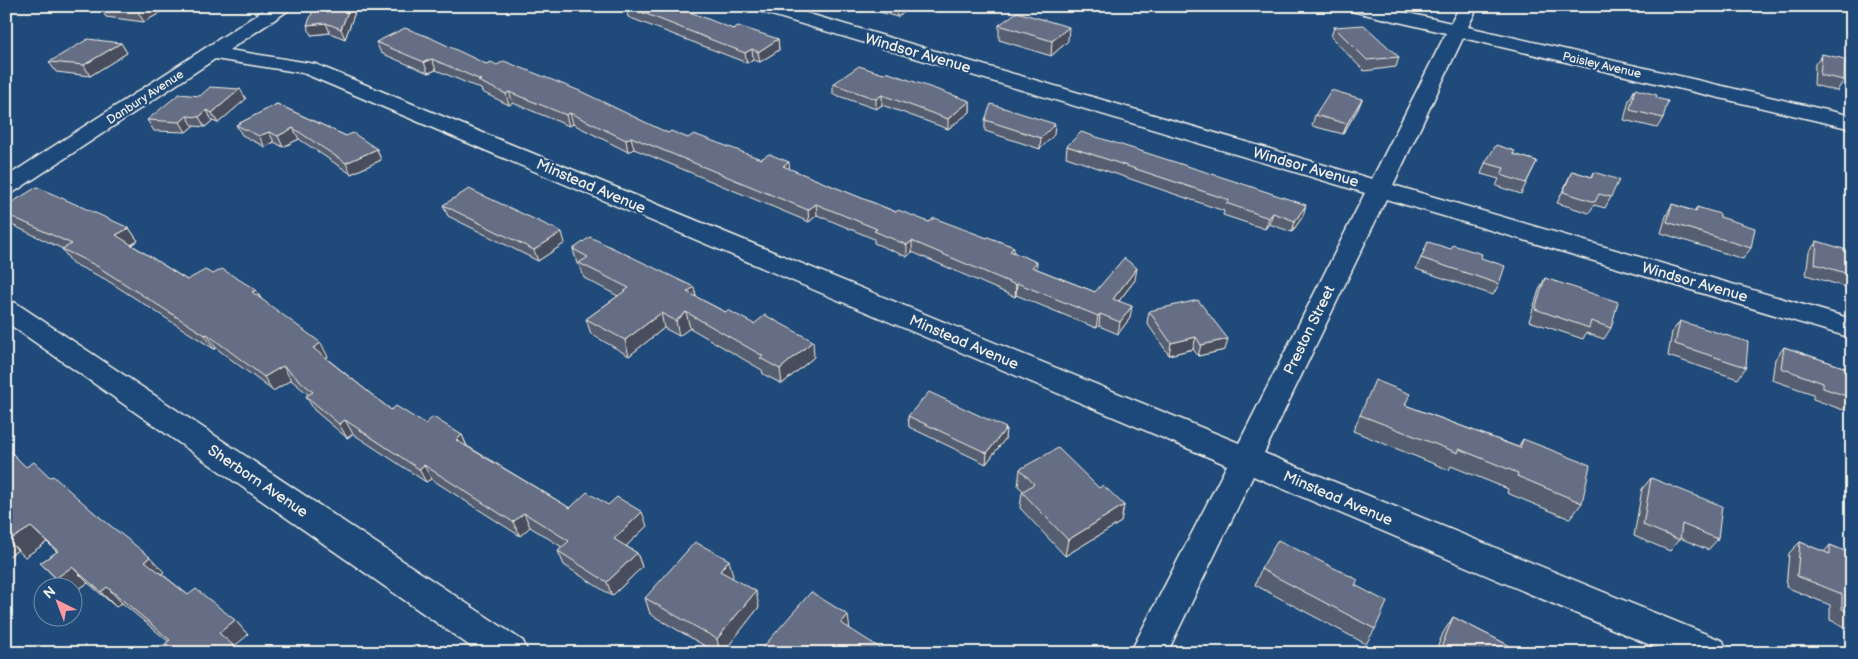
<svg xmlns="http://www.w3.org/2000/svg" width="1858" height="659" font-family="'Balsamiq Sans',sans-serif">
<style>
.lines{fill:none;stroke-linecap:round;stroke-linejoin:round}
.minor-casing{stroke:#f4f1e8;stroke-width:3}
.minor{fill:#1f4a7a;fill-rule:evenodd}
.wall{fill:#575f72;stroke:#f4f1e8}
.shaded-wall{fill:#474d5c;stroke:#f4f1e8}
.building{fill:#656e84;stroke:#f4f1e8}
.labels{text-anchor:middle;stroke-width:4.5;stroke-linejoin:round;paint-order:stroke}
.far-street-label{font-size:12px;fill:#f4f1e8;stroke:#1f4a7a}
.street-label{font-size:15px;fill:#f4f1e8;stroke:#1f4a7a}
</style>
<rect width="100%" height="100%" fill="#1f4a7a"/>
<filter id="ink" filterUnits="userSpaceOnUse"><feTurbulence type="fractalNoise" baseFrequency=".02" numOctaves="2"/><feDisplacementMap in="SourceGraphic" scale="10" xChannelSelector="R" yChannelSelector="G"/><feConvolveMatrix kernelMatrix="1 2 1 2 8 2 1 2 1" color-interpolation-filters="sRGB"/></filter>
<g filter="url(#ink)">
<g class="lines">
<!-- minor casing -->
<g class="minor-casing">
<path id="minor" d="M270,6h22l-3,4 -60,40 86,14 924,379 126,-250 -610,-183 -3,-4h30l590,173 74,-146 -99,-23 -3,-4h34l73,17 9,-17h18l-10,21 384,89v13l-389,-91 -70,147 459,134v19l-466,-139 -122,254 459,188 5,12h-59l-416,-177 -86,177h-37l97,-188 -924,-392 -88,-14 -201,133 -8,2v-17z
M6,300l10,3 507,338 5,12h-48l-474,-331z"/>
</g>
<!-- minor -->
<use href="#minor" class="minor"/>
</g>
<!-- wall -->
<path class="wall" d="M99,6h73l-28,16 -38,-5z
M315,6h38l2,6 -10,27 -15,-6 -19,2z
M859,6h55l-17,11z
M626,7l107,22 45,10 1,11 -19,12 -7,-2 -6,3 -119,-46z
M999,25l69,16 -17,15 -52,-16z
M1334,27l65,30 -3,10 -32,4 -33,-34z
M376,42l110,22 182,69 20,5 73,21 28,10 107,43 33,10 58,16 27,9v6l23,16 58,23 40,-12 -16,21 11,17 -12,16 -19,-8 -3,2 -80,-33 -1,2 -103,-45 -5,5 -33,-14v-4l-57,-24 -8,7 -175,-73 -6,3 -55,-28 -4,2 -56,-23 -4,2 -27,-13 -1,-3 -45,-19 -8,3 -47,-20z
M121,43l6,10 -37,23 -34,-4 -7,-10z
M1822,54l22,26 -7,11 -23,-6 1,-21z
M883,74l87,27v11l-22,17 -66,-24 -6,4 -43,-15v-10z
M1635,89l21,9 7,20 -6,10 -33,-8 5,-20z
M246,99l-28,24 -6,-2 -7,6 -12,-1 -7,6 -32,-1 -7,-11z
M1362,99l-4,10 -15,25 -31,-8 3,-11z
M277,104l69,32 31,13 4,11 -30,14 -52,-35 -16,8 -9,-5 -9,5 -23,-12 -6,-10z
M985,120l69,15 -14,14 -55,-18z
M1067,146l236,70 -11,16 -23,-8 -4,5 -42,-14 1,-4 -158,-54z
M1513,154l24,7 -16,33 -25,-8 3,-7 -18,-5 4,-11z
M1572,171l20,6 2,-5 17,25 -6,11 -11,-3 -5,8 -32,-10z
M1672,204l22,7 3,-4 23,10 31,31 -8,11 -82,-26 5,-17z
M443,205l122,38 -27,18 -90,-45z
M6,206l123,22 9,13 -6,4 55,35 26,-6 43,16 5,9 67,58 -2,1 65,52 34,14 37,11 5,11 103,62 38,-3 39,21 -21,20 11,7 5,14 -30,29 -48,-31 -6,-14 4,-4 -32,-20 -10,9 -89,-57 -5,3 -73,-48 -6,4 -33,-28 -8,-14 3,-1 -18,-15 -18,11 -57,-43 -2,1 -109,-70 -33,-16 -10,-14h1l-53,-25 -4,-5z
M1817,241l35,15v33l-46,-14 3,-23z
M1428,242l71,42 -6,11 -77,-26z
M573,249l121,38 2,10 118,60 -32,27 -19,-10 -1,-4 -72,-42 -11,8 -15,-8 -35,28 -38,-22 -5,-15 32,-23 -34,-18 -4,-12 -3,-2z
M1545,278l66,50 -7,11 -18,-6 -3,6 -54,-18 10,-31z
M1149,311l76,39 -27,6 -5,-7 -24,6 -22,-32z
M1680,321l66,46 -8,12 -70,-23 4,-24z
M1784,347l68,23v34l-3,-1 -6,7 -30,-11v-5l-41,-14 3,-21z
M1405,405l113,42 5,-8 59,64 -12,16 -63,-26 1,-4 -57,-23 -2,4 -96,-39 7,-16z
M908,416l98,12 -1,11 -19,25 -77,-37z
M6,447l20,20 24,10 47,38 67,57 -2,2 26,21 47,25 13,15 -79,7 -47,-39 -6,4 -28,-24 -16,10v-7h-8l-24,-23 17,-11 -10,-10 -22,15 -7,-7 -12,8z
M1020,469l79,19 25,17 -3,17 -56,34 -45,-48 2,-16 1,-1 -5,-5z
M1651,478l67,61 -10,11 -28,-12 -10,13 -36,-15 8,-47z
M1800,542l24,10 6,-7 22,9v76l-22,-10v-15l-44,-18 3,-34z
M1261,569l94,16 20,44 -9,15 -111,-59z
M733,576l-1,2 27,29 -36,46h-6l-67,-39 -5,-16z
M1453,617l71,36h-89l8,-20z"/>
<!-- shaded-wall -->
<path class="shaded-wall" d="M144,6h28l-28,16 -7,-12z
M350,6h3l2,6 -10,27 -4,-10z
M899,6h15l-17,11 -1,-9z
M326,23l4,10 -19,2 -4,-10z
M1069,27l-1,14 -17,15 1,-15z
M778,39l1,11 -19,12 -2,-10z
M121,43l6,10 -37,23 -6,-11z
M752,49l1,11 -6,3 -2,-10z
M432,59l4,11 -8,3 -4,-11z
M240,89l6,10 -28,24 -6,-10z
M509,92l4,11 -4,2 -3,-11z
M882,95v10l-6,4v-10z
M1362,99l-4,10 -15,25 4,-10z
M970,101v11l-22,17v-10z
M207,110l5,11 -7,6 -6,-10z
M570,113l3,11 -4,2 -3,-11z
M187,116l6,10 -7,6 -6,-10z
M1055,124l-1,11 -14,14 1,-11z
M293,128l6,11 -16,8 -5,-11z
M269,132l5,10 -9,5 -6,-11z
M631,137l3,12 -6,3 -2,-12z
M377,149l4,11 -30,14 -5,-11z
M789,162l1,12 -7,-8z
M816,204l1,11 -8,7 -1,-12z
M1306,205l-3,11 -11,16 3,-11z
M1273,213l-4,11 -4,5 4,-11z
M129,228l9,13 -13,7 -9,-13z
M562,232l3,11 -27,18 -4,-11z
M912,241v11l-5,5v-12z
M1037,262l-1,12 -4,-7z
M1137,268l-2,12 -24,31 2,-12z
M1017,283l-1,12 -1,2 1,-12z
M694,287l3,15 -10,-10z
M256,290l8,14 -12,-12z
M1132,306l-2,12 -12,16 2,-12z
M686,312l4,16 -11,8 -3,-15z
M661,313l3,15 -35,28 -4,-16z
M1100,314l-1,12 -3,2 2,-12z
M207,334l9,14 -2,1 -9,-14z
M1196,337l-3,12 -24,6 2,-12z
M1228,339l-3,11 -27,6 3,-11z
M813,341l1,16 -32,27 -2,-15z
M321,343l7,14 -7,4 -8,-13z
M283,366l8,14 -18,11 -9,-14z
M345,420l8,14 -6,4 -8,-14z
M1006,428l-1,11 -19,25 1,-11z
M462,435l6,14 -12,-9z
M424,465l7,14 -5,3 -7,-13z
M1124,505l-3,17 -56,34 3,-16z
M642,512l5,14 -28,27 -5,-14z
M524,513l6,14 -10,9 -7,-14z
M31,527l16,15 -22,15 -17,-16z
M6,539l12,11 -12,8z
M637,553l5,14 -30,29 -5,-14z
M150,557l14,15 -5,4 -14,-15z
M729,560l4,16 -9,11 -4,-16z
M72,567l16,16 -16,10v-7h-7l-9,-8z
M107,587l15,16 -6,4 -15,-15z
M756,591l3,16 -36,46h-3l-3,-14z
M848,615l2,16 -9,-8z
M235,620l13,15 -16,13 -13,-15z"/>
<!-- building -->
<path class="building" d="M108,6h36l-7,4z
M315,6h35l-9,23 -15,-6 -19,2z
M626,6h49l58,23 5,-3 40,13 -20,13 -6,-3 -7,4z
M890,6h9l-3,2z
M1017,12l52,15 -17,14 -53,-16z
M1364,25l35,32 -32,3 -33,-33z
M405,28l24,9 57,27 5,-2 6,3 7,-4 76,30 88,42 3,-2 17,7 6,-4 67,25 8,-5 20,8 -6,4 113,46 2,-2 31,12 5,-4 53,20 1,-1 26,10 -4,4 27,11 -5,5 63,25 29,-34 13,10 -24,31 19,7 -12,16 -20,-8 -2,2 -81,-33 -1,2 -104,-44 -5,4 -33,-14 3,-2 -61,-25 -8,6 -177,-73 -5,3 -56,-27 -4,2 -57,-23 -3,2 -28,-13 3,-1 -49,-21 -8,3 -48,-20z
M88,39l33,4 -37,22 -35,-3z
M1822,54l23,5 -1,21 -24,-5z
M859,66l24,8 3,-2 84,29 -22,18 -66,-24 -6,4 -43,-15z
M210,87l30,2 -28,24 -5,-3 -8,7 -12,-1 -7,6 -33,-2 32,-26 21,2z
M1635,89l22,6 -1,3 12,3 -5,17 -33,-8z
M1331,90l31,9 -15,25 -32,-9z
M277,104l69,32 7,-3 24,16 -31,14 -53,-35 -15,8 -9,-4 -10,4 -23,-11z
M991,104l64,20 -14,14 -56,-18z
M1081,132l153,49 72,24 -11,16 -22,-8 -4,5 -43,-15 3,-3 -162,-54z
M1496,145l19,6 -2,3 24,7 -11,22 -25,-8 3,-7 -19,-5z
M1572,171l20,6 2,-5 25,8 -8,17 -12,-3 -4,8 -32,-10z
M37,187l92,41 -13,7 71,45 18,-10 8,4 9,-5 34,21 -4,2 69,51 -8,5 78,62 5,-4 29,18 8,-7 29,18 -6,5 114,68 17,-16 21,13 9,-8 25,15 -28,27 23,14 -30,29 -49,-31 11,-10 -45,-28 -11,9 -89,-57 -5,4 -74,-49 -6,4 -33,-28 7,-4 -30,-26 -19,11 -57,-43 -2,1 -110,-70 -33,-16 10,-5 -66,-30v-8z
M469,189l93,43 -28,18 -91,-45z
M1672,204l24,8 1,-5 23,7v3l35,11 -4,20 -84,-26z
M590,237l104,50 -7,5 38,20 3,-2 26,14 11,-9 48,26 -33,28 -20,-11 3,-2 -77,-44 -10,9 -15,-8 -36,27 -39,-21 43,-31 -50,-25 9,-6 -15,-8z
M1817,241l33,10 -1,4 3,1v19l-37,-11z
M1428,242l23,7 2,-4 29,9 -1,4 24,8 -6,18 -78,-26z
M1545,278l73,24 -7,26 -20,-7 -2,7 -54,-19z
M1198,300l30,39 -27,6 -5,-8 -25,6 -22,-32z
M1680,321l68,21 -2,25 -71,-23z
M1784,347l68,23v28l-29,-10v-5l-42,-15z
M1375,380l35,14 -5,11 115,43 3,-9 67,26 -8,38 -65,-27 1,-3 -59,-24 -1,4 -98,-38z
M929,392l77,36 -19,25 -79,-37z
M6,447l20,20 8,-5 16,15 3,-1 44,39 53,42 -5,4 43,34 8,-6 39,31 -16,13 23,20h-86l-1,-1 15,-12 -63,-53 -6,5 -29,-25 -16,11 -16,-15 18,-12 -27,-24 -23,14 -2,-2z
M1058,448l41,40 4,-3 21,20 -56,35 -46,-48 12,-8 -14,-15z
M1651,478l71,28 -4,33 -36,-15 -2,16 -37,-15z
M1278,540l80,40 -3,5 32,17 -12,27 -114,-60z
M695,542l34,18 -9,11 36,20 -39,48 -72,-41z
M1800,542l30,12v-9l22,9v60l-10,-5v-15l-45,-18z
M811,592l37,23 -7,8 47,30h-130z
M1453,617l71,36h-85z"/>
</g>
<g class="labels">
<!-- far-street labels -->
<g class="far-street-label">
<text transform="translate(1602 65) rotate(13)" y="4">Paisley Avenue</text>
<text transform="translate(145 97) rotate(-33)" y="4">Danbury Avenue</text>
</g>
<!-- street labels -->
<g class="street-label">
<text transform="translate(918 53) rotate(16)" y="5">Windsor Avenue</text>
<text transform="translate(1306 167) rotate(16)" y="5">Windsor Avenue</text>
<text transform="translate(591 186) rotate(23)" y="5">Minstead Avenue</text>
<text transform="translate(1695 282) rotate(16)" y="5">Windsor Avenue</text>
<text transform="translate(1309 330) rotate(-64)" y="5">Preston Street</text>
<text transform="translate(964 342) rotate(23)" y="5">Minstead Avenue</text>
<text transform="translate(258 481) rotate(34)" y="5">Sherborn Avenue</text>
<text transform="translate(1338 498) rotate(23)" y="5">Minstead Avenue</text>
</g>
</g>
<!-- margin -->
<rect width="1858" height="659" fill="none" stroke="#1f4a7a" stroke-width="25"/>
<rect x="12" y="12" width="1833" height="634" fill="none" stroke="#f4f1e8" stroke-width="2" filter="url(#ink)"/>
<!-- north arrow -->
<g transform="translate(58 602) rotate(318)"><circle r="24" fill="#1f4a7a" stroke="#748da6"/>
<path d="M0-4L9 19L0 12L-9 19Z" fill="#ff9aa2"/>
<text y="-8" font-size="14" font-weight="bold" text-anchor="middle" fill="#f4f1e8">N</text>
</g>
</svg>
